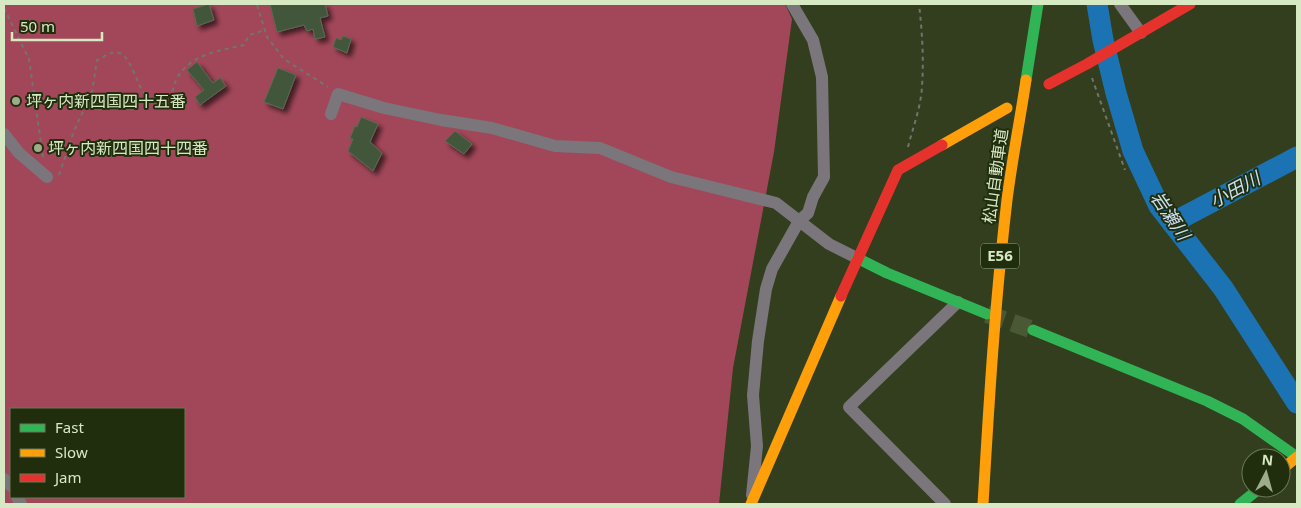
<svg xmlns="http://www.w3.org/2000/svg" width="1301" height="508" font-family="'Noto Sans','Noto Sans JP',sans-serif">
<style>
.forest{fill:#a24759;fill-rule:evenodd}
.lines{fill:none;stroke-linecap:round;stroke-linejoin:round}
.river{stroke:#1b73b3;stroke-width:21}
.building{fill:#42563b;stroke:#586b51;filter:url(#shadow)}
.secondary-tunnel{stroke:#4b5836;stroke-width:18;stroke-dasharray:18 9;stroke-linecap:butt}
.path{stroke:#73746e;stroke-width:2;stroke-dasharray:4 4;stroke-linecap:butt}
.street{stroke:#7a767b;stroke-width:12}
.fast{stroke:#30b455;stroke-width:11}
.slow{stroke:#ff9f0a;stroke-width:11}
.jam{stroke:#e5322d;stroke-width:11}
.poi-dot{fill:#9dad89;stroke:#212e0e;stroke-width:2}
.labels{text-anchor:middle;stroke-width:4;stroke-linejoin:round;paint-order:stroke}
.shield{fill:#212e0e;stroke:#a0b18d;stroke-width:1}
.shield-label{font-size:15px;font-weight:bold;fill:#d7e9c3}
.poi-label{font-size:16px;fill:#d7e9c3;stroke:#212e0e;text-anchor:start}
.street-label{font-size:16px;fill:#d7e9c3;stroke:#212e0e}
.water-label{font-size:18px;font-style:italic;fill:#cce0f4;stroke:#212e0e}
</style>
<defs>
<filter id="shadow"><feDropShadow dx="4" dy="4" stdDeviation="2.5" flood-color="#0009"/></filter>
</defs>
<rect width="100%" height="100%" fill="#323e1d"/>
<!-- forest -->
<path class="forest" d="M4,4h781l7,15 -18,133 -41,216 -14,136h-715zM11,409h173v88h-173z"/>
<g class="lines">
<!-- river -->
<path class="river" d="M1097,4l6,36 13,53 17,58 26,55 64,82 74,115
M1172,223l125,-66"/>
</g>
<!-- building -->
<path class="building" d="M209,4l5,16 -17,6 -4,-17z
M270,4h55l3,12 -8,2 5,19 -10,2 -2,-10 -6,2 -3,-6 -27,7z
M343,36l8,3 -4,14 -14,-6 3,-9 5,2z
M197,62l16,21 7,-5 6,8 -26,19 -5,-8 9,-7 -17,-20z
M278,68l18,7 -13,34 -19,-7z
M361,117l17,7 -8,18 12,11 -9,18 -25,-20 5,-12 -3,-1 5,-12 2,1z
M455,131l17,13 -8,10 -19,-13z"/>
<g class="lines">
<!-- secondary-tunnel -->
<path class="secondary-tunnel" d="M987,314l46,16"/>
<!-- path -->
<path class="path" d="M257,5l10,32 17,22 44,28
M4,8l25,51 14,98
M1092,78l33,92
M908,147c5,-20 13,-40 14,-61 2,-27 0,-55 -3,-82
M59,175l15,-44 18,-39 5,-32c5,-2 10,-6 14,-7 19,-6 24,29 33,40 4,4 12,8 17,11l10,-6c1,-6 3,-13 5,-18 13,-26 43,-29 68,-35l5,-10 16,-5"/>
<!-- street -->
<path class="street" d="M1120,4l21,29
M331,114l7,-20 46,14 57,12 51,8 63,18 45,2 71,29 105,26 53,41 28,14
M4,134l15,19 28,24
M4,479l7,7
M752,495l5,-49 -4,-51 5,-54 8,-52 6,-20 27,-48 9,-8 5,-16 11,-20 -2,-100 -9,-37 -21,-36
M17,497l4,7
M945,504l-96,-97 109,-105"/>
<!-- fast -->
<path class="fast" d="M1026,80l12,-76
M857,258l30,15 100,41
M1033,330l174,71 36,18 54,38
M1240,504l20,-16"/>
<!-- slow -->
<path class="slow" d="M942,145l65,-37
M1281,470l16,-13
M751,504l90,-208
M983,504c6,-102 12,-203 24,-304 5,-40 13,-80 19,-120"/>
<!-- jam -->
<path class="jam" d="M1049,84l38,-20 103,-60
M841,296l57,-126 44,-25"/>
</g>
<!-- markers -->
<g class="poi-dot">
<circle cx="16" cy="101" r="5"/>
<circle cx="38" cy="148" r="5"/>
</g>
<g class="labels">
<!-- shield labels -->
<rect class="shield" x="981" y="243.5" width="38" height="25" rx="4"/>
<g class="shield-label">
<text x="1000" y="261">E56</text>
</g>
<!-- poi labels -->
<g class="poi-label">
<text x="26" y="107">坪ヶ内新四国四十五番</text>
<text x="48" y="154">坪ヶ内新四国四十四番</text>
</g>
<!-- street labels -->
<g class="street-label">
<text transform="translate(995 176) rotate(-82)" y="6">松山自動車道</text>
</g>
<!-- water labels -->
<g class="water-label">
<text transform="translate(1235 190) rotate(-28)" y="6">小田川</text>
<text transform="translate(1170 216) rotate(56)" y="6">岩瀬川</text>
</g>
</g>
<!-- border -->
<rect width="1301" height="508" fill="none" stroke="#d7e9c3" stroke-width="10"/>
<!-- legend -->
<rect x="10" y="408" width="175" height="90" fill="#212e0e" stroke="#6a7956"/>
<rect x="20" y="424" width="25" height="8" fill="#30b455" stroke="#6a7956"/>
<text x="55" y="433" font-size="15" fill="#d7e9c3">Fast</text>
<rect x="20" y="449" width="25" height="8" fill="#ff9f0a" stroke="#6a7956"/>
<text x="55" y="458" font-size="15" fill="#d7e9c3">Slow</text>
<rect x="20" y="474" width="25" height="8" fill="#e5322d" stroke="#6a7956"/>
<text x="55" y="483" font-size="15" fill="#d7e9c3">Jam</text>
<!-- north arrow -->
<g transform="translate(1266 473) rotate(6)"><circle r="24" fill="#212e0e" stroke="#6a7956"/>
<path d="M0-4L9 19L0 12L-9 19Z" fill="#9dad89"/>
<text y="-8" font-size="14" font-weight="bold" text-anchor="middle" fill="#d7e9c3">N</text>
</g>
<!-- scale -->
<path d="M12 32v8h90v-8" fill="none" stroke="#d7e9c3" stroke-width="2.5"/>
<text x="20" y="32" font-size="15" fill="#d7e9c3" stroke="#212e0e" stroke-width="4" paint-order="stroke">50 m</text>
</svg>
